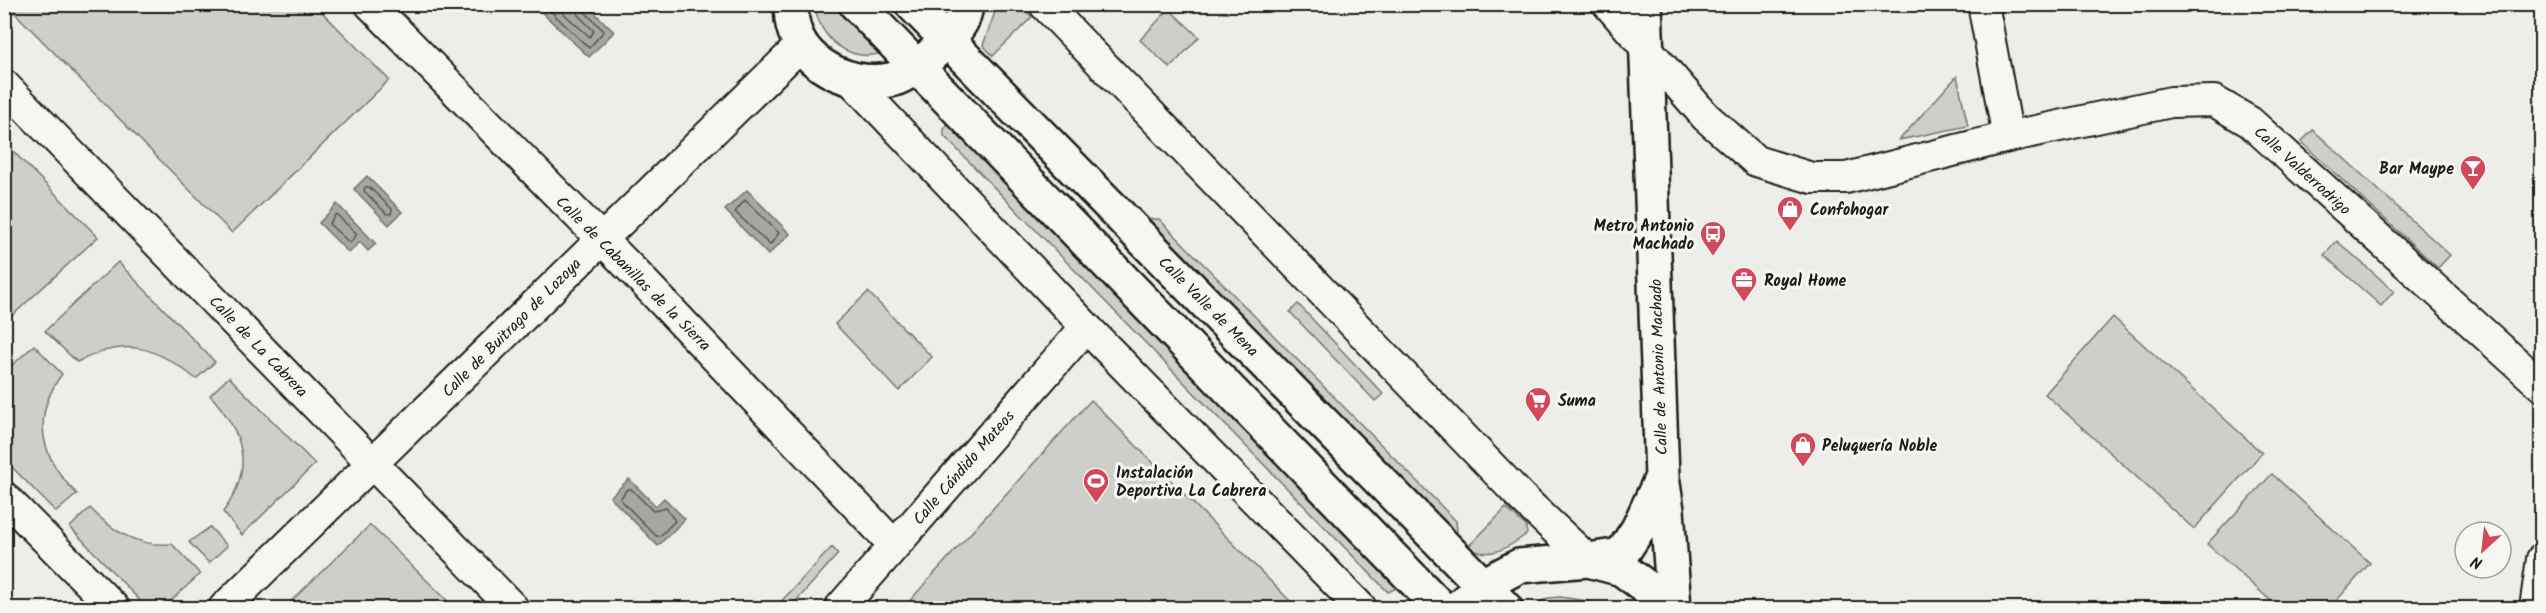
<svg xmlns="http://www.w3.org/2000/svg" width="2546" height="613" font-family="Kalam,sans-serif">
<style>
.green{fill:#cececb;stroke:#757574;stroke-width:1.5}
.water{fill:#a6a6a3;stroke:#6f6f6d;stroke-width:1.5}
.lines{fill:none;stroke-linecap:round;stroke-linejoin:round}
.shore{stroke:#535352;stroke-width:1.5}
.street-casing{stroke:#1c1c1c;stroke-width:34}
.secondary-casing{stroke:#1c1c1c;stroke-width:38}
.street{stroke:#f6f6f2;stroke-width:30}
.secondary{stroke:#f6f6f2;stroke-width:33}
.labels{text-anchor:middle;stroke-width:6;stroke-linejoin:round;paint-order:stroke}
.poi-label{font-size:16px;font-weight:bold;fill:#1c1c1c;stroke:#f6f6f2;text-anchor:start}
.street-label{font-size:16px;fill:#1c1c1c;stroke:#f6f6f2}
</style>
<rect width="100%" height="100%" fill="#edede9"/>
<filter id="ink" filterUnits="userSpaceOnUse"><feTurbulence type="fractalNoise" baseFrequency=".0167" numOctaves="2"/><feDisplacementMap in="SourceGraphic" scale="12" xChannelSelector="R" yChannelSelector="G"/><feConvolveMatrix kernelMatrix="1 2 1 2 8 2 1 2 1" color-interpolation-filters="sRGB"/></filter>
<g filter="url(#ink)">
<!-- green -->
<path class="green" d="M998,4l22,1 12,12 -39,39 -10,-11z
M7,5h308l74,75 -157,153z
M815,5h18l49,48c-33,10 -64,-15 -67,-48z
M1169,9l30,28 -29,31 -30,-28z
M1957,76l11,50 -69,14z
M951,122l448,465 -11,5 -444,-456v-7z
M2313,130l137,125 -12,13 -137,-126z
M5,143l93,94 -93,85z
M1149,219h10l297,302 1,10 -3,4z
M2337,241l57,50 -13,15 -57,-51z
M118,262l97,100 -19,17c-42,-34 -70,-42 -119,-17l-32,-31z
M868,292l64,65 -33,34 -64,-67z
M1298,304l85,90 -8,7 -85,-89z
M2113,317l149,136 -68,76 -149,-135z
M34,345l28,29c-32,44 -21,84 15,120l-21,18 -51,-52v-88z
M229,377l86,87 -73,71 -19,-23c32,-44 21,-79 -13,-117z
M1091,400l206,208h-394z
M2272,474l98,89 -40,45h-51l-72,-64z
M90,508c23,24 48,39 82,36l28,30 -37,34h-16l-77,-81z
M1506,508l20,18 1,8c-18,13 -38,27 -59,13z
M370,525l85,83h-171z
M210,527l17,19 -18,17 -20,-21z
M832,547l6,7 -48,54h-15z
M1560,597l27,4 22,7 -79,-1 18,-9z"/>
<!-- water -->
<path class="water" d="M538,5h49l27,27 -25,25 -53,-50z
M367,176l35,36 -13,13 -35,-36z
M747,190l43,44 -22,21 -43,-45z
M337,204l39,40 -8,7 -8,-9 -11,11 -30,-30z
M629,479l27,27 8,-8 21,21 -27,27 -48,-49z"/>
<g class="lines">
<!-- shore -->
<path class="shore" d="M543,4l46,44 15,-17 -20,-20 -1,-7
M553,4l37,33 4,-6 -16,-16 -3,-11
M365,187h4l23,22 -1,5h-4l-23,-23z
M745,200l34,33 -9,12 -35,-33z
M336,214l21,20 -7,9 -21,-19z
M627,489h4l22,22 13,-3 9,13 -15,15h-4l-36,-37z"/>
<!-- street casing -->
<g class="street-casing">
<path id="street" d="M370,4l268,272 256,269
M1044,4l478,494 66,62
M1608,4l98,113 50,44 56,17h34l162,-41 163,-35 43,-1 36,21 292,264
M1983,4l25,133
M852,81l234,246 275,281
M4,85l509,523
M4,497l110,111
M224,608l576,-562
M840,608l246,-281
M2535,608l7,-49"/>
</g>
<!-- secondary casing -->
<g class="secondary-casing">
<path id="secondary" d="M792,4c-6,52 51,85 98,76 21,-4 60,-39 71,-58 3,-5 4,-12 6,-18
M856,4l585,604
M912,4l593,604
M1645,4l17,473 5,33 7,98
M1588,560l33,-5 17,-26 24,-52
M1458,608l25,-23 36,-19 69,-6 34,9 52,39"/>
</g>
<!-- street -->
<use href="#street" class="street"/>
<!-- secondary -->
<use href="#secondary" class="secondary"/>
</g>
</g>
<!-- icons -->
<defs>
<g id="bar-pin" transform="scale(1.35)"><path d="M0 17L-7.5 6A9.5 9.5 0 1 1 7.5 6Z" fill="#d1495b" stroke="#f6f6f2"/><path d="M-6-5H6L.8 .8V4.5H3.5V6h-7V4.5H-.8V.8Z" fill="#fff"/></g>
<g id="shop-pin" transform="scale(1.35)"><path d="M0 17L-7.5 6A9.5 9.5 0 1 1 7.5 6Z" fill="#d1495b" stroke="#f6f6f2"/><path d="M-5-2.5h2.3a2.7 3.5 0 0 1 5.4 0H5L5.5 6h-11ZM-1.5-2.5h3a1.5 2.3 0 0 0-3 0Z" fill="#fff"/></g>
<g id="bus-pin" transform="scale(1.35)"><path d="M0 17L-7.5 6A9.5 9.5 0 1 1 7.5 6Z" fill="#d1495b" stroke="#f6f6f2"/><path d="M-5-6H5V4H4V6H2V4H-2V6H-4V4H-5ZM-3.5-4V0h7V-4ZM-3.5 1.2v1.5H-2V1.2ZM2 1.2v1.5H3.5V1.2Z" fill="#fff"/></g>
<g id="office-pin" transform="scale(1.35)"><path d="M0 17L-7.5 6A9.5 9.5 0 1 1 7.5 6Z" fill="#d1495b" stroke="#f6f6f2"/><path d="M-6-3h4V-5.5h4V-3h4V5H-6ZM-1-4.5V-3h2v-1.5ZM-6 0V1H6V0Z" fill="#fff"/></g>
<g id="supermarket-pin" transform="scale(1.35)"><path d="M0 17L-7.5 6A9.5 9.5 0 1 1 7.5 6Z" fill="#d1495b" stroke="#f6f6f2"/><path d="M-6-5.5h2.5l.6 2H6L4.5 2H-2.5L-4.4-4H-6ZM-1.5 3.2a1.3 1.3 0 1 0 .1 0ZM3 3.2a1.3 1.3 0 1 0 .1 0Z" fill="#fff"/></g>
<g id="stadium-pin" transform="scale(1.35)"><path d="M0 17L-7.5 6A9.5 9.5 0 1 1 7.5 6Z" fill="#d1495b" stroke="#f6f6f2"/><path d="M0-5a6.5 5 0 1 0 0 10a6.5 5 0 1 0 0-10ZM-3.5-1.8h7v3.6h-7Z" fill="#fff"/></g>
</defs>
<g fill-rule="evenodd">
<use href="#bar-pin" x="2473" y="168"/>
<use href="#shop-pin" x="1790" y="209"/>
<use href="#bus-pin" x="1713" y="234"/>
<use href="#office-pin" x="1744" y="280"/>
<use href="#supermarket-pin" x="1538" y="400"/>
<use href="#shop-pin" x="1803" y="445"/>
<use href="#stadium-pin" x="1096" y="481"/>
</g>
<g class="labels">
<!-- poi labels -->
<g class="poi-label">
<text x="2454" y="174" text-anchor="end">Bar Maype</text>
<text x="1810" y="215">Confohogar</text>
<text x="1694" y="231" text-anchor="end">Metro Antonio<tspan x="1694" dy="18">Machado</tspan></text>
<text x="1764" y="286">Royal Home</text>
<text x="1558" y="406">Suma</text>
<text x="1822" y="451">Peluquería Noble</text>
<text x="1116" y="478">Instalación<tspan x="1116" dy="18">Deportiva La Cabrera</tspan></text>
</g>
<!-- street labels -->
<g class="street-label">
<text transform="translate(2303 170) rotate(42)" y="6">Calle Valderrodrigo</text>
<text transform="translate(634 273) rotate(45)" y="6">Calle de Cabanillas de la Sierra</text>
<text transform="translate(1209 306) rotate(45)" y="6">Calle Valle de Mena</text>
<text transform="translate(511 327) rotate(-45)" y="6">Calle de Buitrago de Lozoya</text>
<text transform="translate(259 346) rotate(46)" y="6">Calle de La Cabrera</text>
<text transform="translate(1658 367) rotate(-92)" y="6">Calle de Antonio Machado</text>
<text transform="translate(963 467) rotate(-49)" y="6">Calle Cándido Mateos</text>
</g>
</g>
<!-- margin -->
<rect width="2546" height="613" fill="none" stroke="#f6f6f2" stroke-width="24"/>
<rect x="12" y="12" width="2522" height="589" fill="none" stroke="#1c1c1c" stroke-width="2" filter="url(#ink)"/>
<!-- north arrow -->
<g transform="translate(2483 550) rotate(207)"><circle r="28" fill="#f6f6f2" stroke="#9f9f9c" stroke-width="1.5"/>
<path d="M0-4.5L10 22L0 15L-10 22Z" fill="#d1495b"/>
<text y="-9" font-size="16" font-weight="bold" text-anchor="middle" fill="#1c1c1c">N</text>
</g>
</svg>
